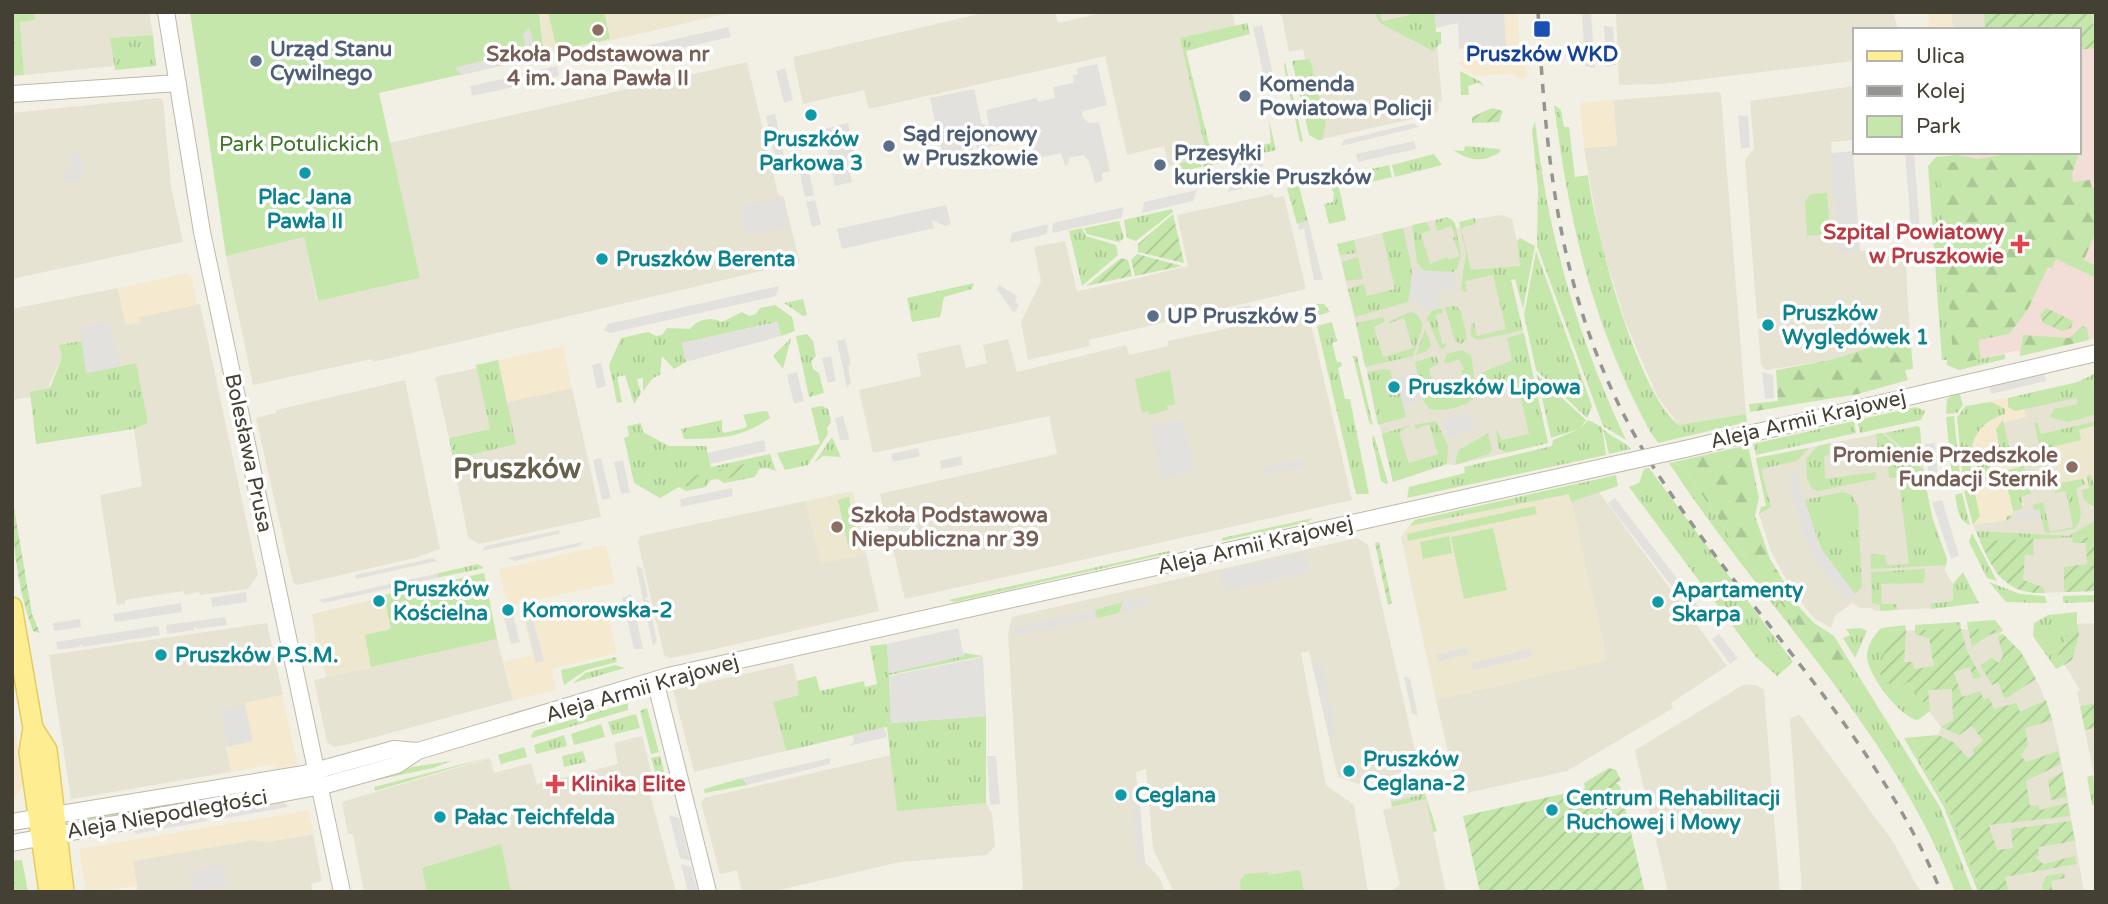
<svg xmlns="http://www.w3.org/2000/svg" width="2108" height="904" font-family="'Varela Round',sans-serif">
<style>
.residential{fill:#e6e3d2}
.commercial{fill:#f5eacf}
.education{fill:#ece7ce}
.medical{fill:#f3ded7}
.grass{fill:url(#grass-tufts)}
.forest{fill:url(#forest-firs)}
.park{fill:#c5e7ac}
.garden{fill:url(#garden-furrows)}
.parking{fill:#e3e1dd}
.lines{fill:none;stroke-linecap:round;stroke-linejoin:round}
.minor-casing{stroke:#beb9a7;stroke-width:18}
.major-casing{stroke:#e4cd60;stroke-width:22}
.minor{stroke:#fff;stroke-width:16}
.major{stroke:#ffed91;stroke-width:19}
.rail{stroke:#949494;stroke-width:3.5;stroke-dasharray:9 9;stroke-linecap:butt}
.minor-bridge-casing{stroke:#beb9a7;stroke-width:18;stroke-linecap:butt}
.minor-bridge{stroke:#fff;stroke-width:16}
.transit-dot{fill:#1a4fb4;stroke:#fff;stroke-width:2.5}
.education-dot{fill:#8d6e63;stroke:#fff;stroke-width:2.5}
.service-dot{fill:#5c6f8a;stroke:#fff;stroke-width:2.5}
.culture-dot{fill:#0f9aa8;stroke:#fff;stroke-width:2.5}
.health-dot{fill:#e0444e;stroke:#fff;stroke-width:2.5}
.labels{text-anchor:middle;stroke-width:7;stroke-linejoin:round;paint-order:stroke}
.service-label{font-size:21px;font-weight:bold;fill:#4e5e75;stroke:#fff;text-anchor:start}
.education-label{font-size:21px;font-weight:bold;fill:#785e54;stroke:#fff}
.transit-label{font-size:21px;font-weight:bold;fill:#164399;stroke:#fff}
.culture-label{font-size:21px;font-weight:bold;fill:#0d838f;stroke:#fff;text-anchor:start}
.park-label{font-size:21px;fill:#3b7627;stroke:#fff}
.health-label{font-size:21px;font-weight:bold;fill:#be3a42;stroke:#fff;text-anchor:end}
.street-label{font-size:21px;fill:#454034;stroke:#fff}
.district-label{font-size:28px;font-weight:bold;fill:#67604b;stroke:#fff}
</style>
<defs>
<pattern id="grass-tufts" width="24" height="20" patternUnits="userSpaceOnUse" patternTransform="scale(1.75)"><rect width="24" height="20" fill="#c5e7ac"/><path d="M3 7l-1-3M5 7V3M7 7l1-3M15 17l-1-3M17 17v-4M19 17l1-3" fill="none" stroke="#abc795"/></pattern>
<pattern id="forest-firs" width="22" height="20" patternUnits="userSpaceOnUse" patternTransform="scale(1.75)"><rect width="22" height="20" fill="#c5e7ac"/><path d="M5 1l3.5 6h-7zM16 11l3.5 6h-7z" fill="#abc795"/></pattern>
<pattern id="garden-furrows" width="10" height="10" patternUnits="userSpaceOnUse" patternTransform="scale(1.75)"><rect width="10" height="10" fill="#c5e7ac"/><path d="M-1 1l2-2M0 10L10 0M9 11l2-2" fill="none" stroke="#abc795"/></pattern>
</defs>
<rect width="100%" height="100%" fill="#f2f0e4"/>
<!-- residential -->
<path class="residential" d="M34,12h115l4,23 -42,3 3,28 -90,9 -4,-54 15,-1z
M988,12h67l3,11 48,-11h126l3,14 -55,12 27,119 -38,9 -5,-20 -37,9 -22,-99 -236,53 -5,-19 -61,14 -10,-47z
M1281,12h153l8,89 -4,1 1,7 -4,5 -117,26 -26,-79 13,-2 -2,-10 -14,3z
M1616,12h277l5,18h-44v31l-192,23 -43,1z
M1951,12h145v36l-18,2v-20h-125z
M747,62l31,132 5,3 17,65 -427,100 -1,-3 -119,26 -27,-129 78,-19 13,64 103,-23 -31,-135z
M1854,86v54l-23,2 7,110 67,-3 5,86 -80,25 -64,10 -5,-5 -3,-36 15,-1v-10h-16l-12,-158 9,-11 -4,-48z
M1718,92l3,3 25,319 -67,11 -22,-29 -32,-75 -25,-81 -16,-92 33,-3 -4,-45z
M159,98l4,2 8,87 12,55 -171,37v-166z
M1273,194l1,4 10,-2 22,93 -217,51 1,6 -62,14 -7,-38 20,-41 -7,-34 31,-6 12,50 40,-8 71,-17 -11,-51z
M1502,215l10,4 5,22 3,25 -11,6 39,171 -93,22 -8,-1 -54,18 -56,-238 110,-27 6,3 3,8 20,-4 -1,-5z
M118,288l8,37 13,-8 61,-13 58,271 -10,14 -48,6 -1,-3 -14,3 -2,-4 -58,9v4l-8,1 -17,-110 42,-9 -8,-57 14,-6 -14,-60 -48,10 -26,-28 2,12 -13,27 1,4 -19,4v5l-19,3v-91z
M1308,311l44,189 -447,99 -25,-105 177,-40 -8,-38 -176,37 -14,-63 62,-14 -4,-22 43,-10 6,24 21,-5 -4,-18 25,-6 9,33 109,-27 3,10 39,-9v-5z
M477,368l13,61 -41,9 -14,-61z
M2096,373v48l-55,14 14,58 27,-6 9,20 5,2v82l-57,2 -23,-4 -19,-14 -24,-50 38,-6 3,-8v-44l-11,-45 18,-27 57,-13z
M405,380l35,169 -25,9 -118,27 -4,-3 -37,-164 20,-5v-3z
M572,388l29,129 -122,27 -11,-7 -15,-78 62,-15 -8,-42z
M1918,426l11,80 18,53 -2,12 8,13 1,23 -79,4 -3,-3h-11l-9,-5 -17,13 -4,12 -17,-10 -22,-27 -21,-40 -12,-37 2,-7 5,-1 -10,-48z
M1596,488l131,178 -56,37 2,5 -106,63 -109,24 -22,-95 171,-40 -38,-167z
M806,501l15,63 45,-11 13,58 -172,40 -37,7 -6,-3 -26,-113 2,-6z
M1357,538l11,7 51,223 -61,16 -20,-7 -29,-126 -8,2 25,132 28,20 14,87h-194l-21,-43 -7,-80 -10,3 9,90 14,15 6,15h-142l-15,-259 4,-16z
M267,623l16,72 -38,8 9,38 -28,6 5,25 -160,27 -22,-144z
M2096,623v162l-19,-93 3,-2 -22,-36 15,-30z
M1949,629l48,1 24,22 18,33 12,30 9,39 24,138h-75l-20,-68 -51,-88 3,-9 -33,-45 -17,-51z
M497,639l16,61 -160,43 -19,4 -7,-5 -13,-62z
M793,663l7,32 -27,7 13,49 -92,21 -21,-82z
M1743,685h13l8,5 16,202h-112l-33,-142z
M1800,715l94,128 26,49h-118l-12,-174z
M642,736l14,54 -6,4 26,98h-312l-11,-58h-5l-6,-31 3,-2 145,-43 4,15 37,-10 6,21 81,-20 -4,-21z
M891,755l6,55 89,-7 6,10 3,33 -8,9 -87,7 -129,30h-29l-5,-22 -17,4 -19,-71 3,-5z
M1426,798l20,94h-55l9,-8 -17,-74z
M313,834l9,47 -11,3 2,8h-175l-6,-31 121,-21 15,2z"/>
<!-- commercial -->
<path class="commercial" d="M1504,12h14l1,33h-9l-4,9 -20,1 -1,-8 21,-2z
M1928,12h23l2,18h-24z
M1523,58l5,17 -4,4h-6l-4,-5 -38,2 -18,-12v-3z
M1613,100l4,46 -33,2 -4,-43 3,-3z
M186,273l6,4 5,28 -58,12 1,6 -14,2 -8,-37z
M563,346l9,42 -65,14 -9,-42z
M2021,395l5,22 -23,6 11,43 10,-1 7,29 -9,2 2,9 -10,6 -3,8 -38,6 -11,-46 -5,-62 9,-11z
M606,545l9,38 -108,23 -8,-37z
M604,600l13,53 -65,16 4,21 -43,10 -9,-38 28,-7 -8,-36z
M282,695l16,70 -22,4 -1,-5 -44,8 -5,-25 27,-6 -8,-38z
M12,703l11,83 -11,16z
M308,810l6,23 -46,9 -15,-2 -120,21 4,25 -51,6 -7,-43z"/>
<!-- education -->
<path class="education" d="M540,12h193l-189,44z
M2096,421v88l-12,-9 -2,-13 -27,6 -14,-59z
M853,491l13,63 -45,10 -15,-63z
M1569,493l38,167 -171,40 -35,-163 8,-11z
M484,573l13,66 -171,38 -6,-25h-3l-5,-38z"/>
<!-- medical -->
<path class="medical" d="M2096,48v290l-76,18 -1,-6 -55,12 -7,-210h121v-102z"/>
<!-- grass -->
<path class="grass" d="M12,12h22l1,8 -15,2 4,53 -12,1z
M1374,12h6l2,9 28,-6 -1,-3h26l1,20h5v11l-8,8 -53,-28z
M1247,23l3,11 -64,17 26,105 59,-13 -2,-23 7,30 -73,17 -2,-8 6,-2 -27,-119z
M153,35l3,31 -41,4 -5,-32z
M1310,59l16,64 -4,17h-4l-9,-5 -17,-74z
M1285,62l18,79 -3,1 -16,-75z
M1460,71l21,11 3,5 -5,-4 -11,3 1,9h-8z
M1554,105l7,5 3,17h5l6,50 13,-2c6,53 49,219 91,250l67,-11 1,8 -89,21 -7,-10c-59,-109 -81,-206 -97,-328z
M1535,121c13,115 42,215 91,319l-23,-14 -66,-180 1,-56 -6,-60z
M1465,146l35,3v3c-16,11 -31,9 -47,-2l11,1z
M1434,154l8,11 -47,12 -3,-12z
M1957,155v7l-18,1 25,199 41,-8v5l-46,11 -12,-5v-5h-5l-14,-194 8,-9z
M1199,159l2,8 -23,5 -2,-8z
M1389,165l3,12 -46,11 -2,-10 6,-7 9,1z
M1337,178l9,42 -17,4 -5,-20 9,-2 1,-9 -6,-13z
M1299,186l9,35 -11,3 -10,-36z
M1172,209l1,3 -37,29 -9,-3 -3,-18z
M1447,217l8,6 6,32 -4,14 -4,3 -29,-1 -7,-9 -5,-37 14,-3 5,8 -10,4 9,30 17,-7 2,3 11,-4 -7,-18 2,-2 -4,-10 -14,5 -2,-7 1,-4z
M1475,218l1,6 -15,4 10,42 49,-4 -3,-25 3,-3 15,8 -12,63 -8,-30 -4,1 12,50 -45,10 -7,-4v-12l3,-1 3,13 29,-7 -13,-54 -28,6 2,12 -6,-4 5,-36 -7,-31z
M1119,221l5,17 -5,4 -32,-8 -3,-6z
M1082,228l4,8 30,9 2,10 -36,31 -13,-55z
M1403,228l10,47 -5,27 -53,15 -7,-28 16,-5 3,12 28,-7 -13,-56z
M1354,240l3,13 -17,2 -3,-11z
M1536,251l56,155 -5,12 -51,-48 -12,-55z
M1358,257l5,22 -17,2 -4,-19z
M974,283l-2,6 -28,8 -4,20 -28,5 -5,-24z
M803,299l4,16 -4,1 -19,-13z
M1310,304h14l6,8 -17,5z
M775,305l17,12 3,14 -14,5 -4,-14 -95,21 4,19 -12,7 -12,-13 -2,19 -7,3 -10,13v-13l-6,1 4,14 -7,11 -9,-29 -8,2 5,25 -5,1 -8,-38 12,-27 27,-6 8,4 6,-1 5,-7 23,1c8,-10 21,-13 32,-7l20,-10 7,4 7,-2 4,-6z
M1456,306l5,5 6,28 -6,5 -6,-3 -10,-34z
M1442,308l1,5 -7,2 6,29 5,-1 -3,6 -4,-1 -13,-30 6,-8z
M1411,312l7,3 5,10 -10,31 -48,11 -9,-44 27,-6 2,5 -11,5 9,30 30,-9 -9,-30 -14,5 -1,-2z
M1332,322l5,19 -5,2 5,19h4l1,4 -4,2 7,31h5l19,95h-13l-39,-168z
M1425,329l6,16 -4,6 -11,4z
M1524,333l24,110 -42,10 -8,-5 -2,-19 6,11 27,-6 -12,-53 -28,6 2,11 -2,1 -8,-26 31,-13 -5,-22z
M807,334l6,7 3,15 -5,5 2,8 6,4 5,20 -15,4 -13,-61z
M791,338l-8,31 -10,-13z
M82,341l4,32 50,-10 12,60 -14,6 -98,15 -6,-52 20,-4 12,-31 -3,-12z
M1462,350l9,5 6,40c-9,12 -33,17 -48,14l-6,-9 -8,-38 21,-6 3,7 -10,6 9,28 18,-8 1,3 11,-5 -7,-16 3,-2 -5,-10 -13,5 -2,-3 3,-7z
M1353,356h4l16,70 -4,-4z
M498,360l18,84 -63,15 -4,-21 41,-9 -14,-64z
M1385,369l5,1 3,12 -5,2 2,9 10,-2 6,26 -28,8 -11,-53z
M2096,373v14l-16,3 -3,8 -62,13 -7,-4v-9l70,-16z
M1537,375l49,45 -6,9 8,-9 14,7 4,28 -199,43 2,-11 56,-14 -1,-6 88,-21 1,-6 26,-11 -28,9z
M1959,391l4,14 -6,8 -11,1 1,-15z
M1991,402l14,7v5c-36,11 -38,40 -32,72l-9,2 -7,-71 9,-11z
M2078,404l2,14 16,-3 -28,7 -18,-5 4,-8z
M822,406l6,3 3,13 -4,6 1,6 -20,31 -23,5 -8,-17 43,-9 -9,-36z
M1916,407l9,4 -4,9 -61,13 -3,-13z
M764,411l4,1 2,6c-31,21 -50,20 -86,21l-3,-10 41,-9v11l2,2 21,-5 2,-3 -4,-10z
M1954,416l7,70 -8,1 -7,-70z
M2003,420l8,36 -22,6 3,16 -10,2 -5,-3 -1,-18 9,-10 14,-3 -3,-17z
M1436,421l12,25 -1,18 -54,18 -11,-48 27,-8 -10,7 10,30 29,-9 -9,-30 -13,5 -2,-4z
M1854,421l2,12 -100,22 -3,-11z
M2096,421v4l-17,5 2,10 -37,9v4l-3,1 -7,-31 3,-1 4,12z
M641,423l2,9 26,14h37l5,21 59,-13 6,17 -9,-3 -8,1 -4,8 -31,6 -6,-4 -7,1 -5,7 -20,4 -7,-4 -19,11 -26,-15 -10,-45 5,-2 -2,-10z
M1918,426l2,2 3,37 -38,-32z
M1603,429c9,9 20,11 28,20l-22,5z
M1488,433l4,17 -3,4 -34,11 3,-14z
M1882,433l41,36 2,9h-36l-2,-29 -9,-1 -2,-14z
M1374,435l14,48 -2,1 -5,-3 -9,-42z
M832,437l9,20 -18,-1 -9,7z
M1830,443l-1,12 -5,1 1,23 51,-7v7l-58,12 -6,-2 -5,-11 -1,-19 12,-13z
M1809,448l-12,13 -36,8 10,38 -12,7 2,-7 5,-1 -10,-48z
M1674,462l10,7 57,82 96,124 13,-13 90,145 33,85h-18c-63,-163 -192,-285 -286,-429z
M2024,466l3,12 -20,5 -3,-12z
M1649,468l144,194 -16,14 -21,-19 -127,-170 10,-4 5,-14z
M1616,475l2,11 -47,16 -2,-8 -160,32 6,-6z
M2091,475l5,16v18l-12,-9 -2,-10 7,-2 -2,-12z
M2083,479l2,5 -9,5 5,24 -2,10 -5,6 -27,4 -2,-1 -6,-23 -5,1 -1,-5 10,-3 7,30 23,-5 -7,-36 -11,2 -2,-9z
M1899,481h26l8,40 14,38 -1,6 -75,4 -1,-15 15,1 2,10 22,-1z
M2029,485l2,9 -9,2v13l-8,2 -3,8 -5,1v-3l8,-3 -6,-24z
M1974,489l6,27 -7,9 -9,-34z
M1843,492l9,3 6,11 4,81 -7,7 -31,-39 -21,-55z
M1962,493l8,32c-12,-4 -13,-18 -15,-30z
M1313,518l-5,4 -86,19v-3z
M2096,520v17l-116,4 -4,-10 93,5z
M1972,533l25,48 -10,-3 -18,-36z
M1169,551l1,2 -215,49 -7,-2z
M478,564l6,4 -48,10 3,-5z
M1925,569l-1,14 -43,1 1,20h15v6l-17,1v-6l-8,-2 -1,-31z
M1963,572l16,31 -48,6 -1,-5 23,-3v-17z
M1989,582l31,12 25,2 2,7 -41,-1z
M2096,595v7l-33,1v-7z
M1123,602l-4,11 -22,5 -2,-8z
M2077,612v12h-4l-15,30 6,11 -8,4 -23,-33 1,-13 14,-8z
M1995,620l8,10 -2,2 -33,-3 -1,-7z
M1960,622l1,7 -46,1v-5z
M1905,625l1,5 -16,1 18,51 22,29 -12,9c-18,-2 -49,-44 -51,-62 -1,-11 7,-23 14,-30z
M1861,628l6,3 -12,27 -12,-20 7,-3 -4,-6z
M887,644l2,29 75,-18v-2l19,3 -94,19 2,48 95,-7v87l-89,8 -10,-84 -101,24 -13,-49 26,-7 -2,-14 19,-5 4,15 44,-10 1,6 12,-3 -7,-38z
M616,657l1,5 -31,8 -22,15 -3,-15z
M615,665l10,3 -52,15 12,-10z
M628,703v7l-96,28 -1,-2 3,-5z
M647,708l12,44 -8,2 -11,-43z
M636,714l4,14 -28,7 -4,-13z
M601,724l4,13 -31,8 -3,-11z
M564,735l3,11 -31,8 -2,-9z
M1938,735l-24,16 33,54 34,87h-3l-34,-85 -40,-69z
M524,747l3,10 -26,7 -3,-9z
M583,751l3,11 -22,5 -2,-11z
M660,756l8,30 -8,2 -9,-30z
M490,757l-115,34 -1,-4z
M451,761l-18,7 -61,13 40,-14z
M2093,775l3,30h-4l-5,-28z
M742,778l5,7 -42,8 -1,-4z
M289,783v4l-206,35 -2,-7z
M1424,791l13,40 -4,1 -7,-33 -34,8 -1,-5 28,-7z
M22,860l6,32h-16v-31z"/>
<!-- forest -->
<path class="forest" d="M2081,146l-9,28 1,8 17,-2 2,8h4v43l-12,29 12,6v12l-40,-19 -4,9 -4,-1 -21,44 -18,23 -31,6 3,19 -17,3 -11,-5 -14,-194 18,-1v-7l21,4 40,-7h60z
M2082,326l5,2 2,12 -69,16 3,-21 46,3z
M1910,335l3,34 -8,1 3,10 -50,14 -108,18 -1,-8 29,-3 -2,-31 54,-10z
M1748,445l11,53 -4,18 15,43 30,49 14,15 20,13 16,26 -13,14 -96,-125 -57,-82 -10,-7z"/>
<!-- park -->
<path class="park" d="M190,12h349l5,44 -165,37 41,185 -102,23 -14,-64 -78,19z
M548,12h56l6,27 -53,11z
M1827,193l3,41 -23,2 -2,-35 6,-7z
M1170,370l5,34 -8,2 1,4 -19,5 -1,-4 -6,2 -7,-34z
M2096,387v27l-16,4 -3,-20 3,-8z
M849,497l11,50 -11,2 -11,-49z
M1823 512a14 14 0 1 1 28 0a14 14 0 1 1-28 0Z
M1535,506l2,8 -129,27 -1,-7z
M1493,528l14,62 -43,9 -13,-62z
M1449,536l3,17 -29,6 -3,-17z
M484,573l13,66 -126,28 -6,-32 26,-6 -7,-34z
M501,844l10,48h-84l-5,-24z
M1300,870l4,22h-63l-1,-11 5,-7 23,-2 1,3z"/>
<!-- garden -->
<path class="garden" d="M1984,12h108l4,36 -18,2v-20h-104l11,-1z
M1492,108l11,3 -4,11 -27,1v-6z
M1173,214l11,49 -46,-11v-8z
M1137,254l45,12 -47,10 -4,-16z
M1121,258l7,2 4,16 -46,10z
M2046,308l27,13 -2,7 -9,3 -19,-8 -3,-8z
M753,462l-3,11 -23,5 -7,-4 -1,-4z
M706,473l-3,11 -15,3 -7,-5 -1,-3z
M12,496l20,118 8,19 -7,-2c-16,-44 -21,-89 -21,-135z
M2096,537v54l-32,1v-25l23,-3 -1,-21h-13l-1,-5z
M2033,539l1,16h-9l-2,25 20,7 2,6c-38,2 -52,-21 -65,-52z
M1379,542l13,61 -4,2 -13,-62z
M2073,624h4l2,11 -7,25 -8,5 -6,-11z
M1961,629l6,22 14,26 -8,2 -3,-12 -16,5 8,25 18,-6 4,9 5,-3 5,12 22,-6 4,9 26,-12 6,20 -27,8 3,16 -7,12 5,6 32,-11 3,13 -35,17 4,25 8,-1 2,5 28,-7 2,13 -81,9 8,25 16,-2 -2,-19 60,-8 4,20 -37,6 1,9 -4,1 8,7 32,-8 1,8 -71,13 4,15h-28l-34,-87 -33,-54 24,-16 15,7 15,16 6,-4 -2,-4 11,-9 -11,-15 -13,9 -18,-8 12,-7 -1,-31 -24,1 2,21 -22,-29 -12,9 -18,-19 13,-41 15,-1 -2,32h9l1,7 20,-3 -5,-28 -14,-4v-4z
M1968,629l29,1 4,2 -12,3 -17,12z
M2003,634l18,18 15,27 -31,20 -7,-17 -6,3 -12,-20 12,-7 7,5 4,-7 -5,-19z
M2096,703v24l-11,3 -5,-24z
M1609,768l7,2 5,11 -5,2 4,3 25,106h-165l-17,-76 122,-27 -1,-6z
M2063,772l4,25 -16,3 -3,-20z
M2064,873l1,5 -14,3 2,11h-9l-2,-7 5,-9z"/>
<!-- parking -->
<path class="parking" d="M1435,12h69l2,34 -47,3 -1,-26 -22,5z
M1582,12h9l4,56 -10,-2z
M1262,25l15,68 -9,2 -15,-68z
M1604,26l9,1 3,38 -10,2z
M728,27l3,10 -96,21 -2,-9z
M529,28l10,32 -10,7 -6,-33z
M511,53l7,9 -56,13 -7,-7z
M1097,64l10,41 -24,6 -1,5 6,7 11,-1 11,49 -8,2v8l-7,2 -6,-22 -6,-6 -14,3 -1,7 -3,1 -4,-13 -31,7 -6,-27 -23,5 -2,-3v10l-21,4 -4,-6 -1,7 -30,7 -13,-59 44,-9 8,35 7,2 -3,-16 50,-12 2,4 17,-4 -2,-11 21,-4 -1,-8 5,-1 -1,-6z
M557,66l2,10 -22,5 -2,-10z
M785,68l8,32 -9,3 -8,-32z
M516,76l2,10 -46,10 -2,-10z
M775,114l9,41 -9,2 -9,-41z
M1738,115l10,1 2,31 -9,2z
M848,123l7,32 -8,2 5,25 -17,4 -11,-57z
M1414,123l5,4 -78,19 3,-6z
M1414,141l2,8 -58,13 -2,-8z
M1853,151l7,100 -22,2 -7,-100z
M80,152l3,28 -18,1v-9l7,-2 -2,-17z
M1905,152h9l6,78 -9,-1z
M1258,158l6,8 -21,5 -5,-8z
M808,167l6,28 -9,2 -6,-28z
M1272,173l-4,10 -40,9 3,-9z
M1197,190l-4,11 -51,12 2,-11z
M784,197l6,29 -43,10 -7,-29z
M815,200l6,24 -9,3 -6,-25z
M946,205l5,19 -6,2 -13,-6 2,8 -92,21 -5,-20z
M1124,207l-3,11 -69,15 1,-10z
M1308,220l7,29 8,31h-9l-10,-51 -5,1 -1,-6z
M1048,224l-1,10 -37,9 2,-10z
M1412,270l41,2 2,17 -18,2 4,17 -11,3 -21,-11z
M999,285l18,11 -2,6 4,3 -5,8 -17,-24z
M779,286l-3,10 -166,37 -6,-3 4,-6z
M1249,305l4,4 -46,11 -1,-5z
M100,322l9,1 12,43 -35,7 -6,-44z
M778,322l3,14 -95,26 -4,-19z
M845,339l6,26 -3,2 3,16 -4,5 -10,-47z
M831,356l5,25 -8,2 -6,-25z
M601,363l5,23 -9,3 -5,-24z
M1415,371l8,29 -20,5 -6,-28z
M797,372l7,29 -10,3 -7,-29z
M1762,372l11,3 1,23 -9,1z
M2044,372l2,9 -55,13 -2,-9z
M1469,411l7,16 -27,11 -6,-17z
M843,416l6,22v2h-9l-5,-22z
M1183,419l11,52 -32,8 -12,-52z
M764,440l2,11 -56,13 -2,-11z
M1935,443l4,43 -9,2 -5,-44z
M918,448l2,8 -27,6 -2,-8z
M961,456l2,9 -22,4 -1,-8z
M601,458l10,40 -9,2 -9,-40z
M1302,459l2,7 -39,9 -2,-7z
M623,460l7,32 -9,2 -7,-32z
M1796,473l24,74 35,47 -7,6 -25,-28 -18,-34 -18,-63z
M732,488l1,8 -52,11 -1,-8z
M1615,498l91,118 -7,6 -91,-119z
M1942,500l17,55 -8,4 -19,-57z
M2039,509l2,8 -29,6 5,-10z
M560,530l-1,4 -77,17 3,-5z
M952,539l6,8 -28,6 -2,-9z
M583,542l-4,4 -64,15 -8,-3z
M1305,553l5,19 -86,19 -5,-19z
M433,558l4,3 -81,18 -1,-4z
M636,566l6,2 6,29 -4,2 5,2 8,41 -4,4z
M439,573l-3,5 -112,25 -6,-3z
M246,592l1,10 -35,5 -1,-9z
M631,594l12,55h-9l-12,-51z
M1147,596l2,10 -30,7 4,-11z
M181,603l1,9 -67,10 -2,-8z
M1095,610l2,8 -81,18 -1,-8z
M513,615l7,27 -9,2 -7,-26z
M225,617l2,8 -29,4 -4,-2v3l-27,4 -1,-9z
M80,619l1,8 -27,4 -1,-8z
M533,620l11,41 -8,2 -10,-41z
M158,626l2,9 -78,12 -1,-3 -2,3 -21,3 -2,-8z
M958,628l6,28 -75,17 -2,-29z
M1719,634l19,24 -8,6 -18,-25z
M1466,648l2,6 -30,8 -2,-7z
M1530,649l2,7 -59,14 -2,-7z
M983,657l3,59 -95,7 -2,-47z
M1321,662l11,48 2,28 -4,1 -18,-75z
M1404,677l6,1 8,38 -6,-3z
M244,705l8,36 -24,6 -8,-37z
M884,727l3,10 -38,9 5,-5 -1,-6z
M987,756h9l4,48 -10,1z
M830,758v6l-83,21 -5,-7z
M1418,787l2,8 -29,7 -2,-8z
M1131,793h8l6,72 -8,1z
M282,800l6,7 -73,13 -1,-8z
M206,813l1,8 -72,13 -2,-8z
M669,815l10,3 11,43 -10,-3z
M223,863l6,23 -36,6 -4,-19z
M681,864l10,3 7,25h-10z"/>
<g class="lines">
<!-- minor casing -->
<g class="minor-casing">
<path id="minor" d="M166,12l36,220 140,660
M12,94l166,-11
M1685,449l411,-96
M655,680l53,212
M12,822l292,-48 90,-25 24,2
M12,843l310,-57 75,-21 21,-14 250,-75 953,-213"/>
</g>
<!-- major casing -->
<g class="major-casing">
<path id="major" d="M12,607l21,121 -4,24 20,140
M33,728l14,22 17,142"/>
</g>
<!-- minor -->
<use href="#minor" class="minor"/>
<!-- major -->
<use href="#major" class="major"/>
<!-- rail -->
<path class="rail" d="M1538,12c9,168 24,309 116,456 92,145 221,263 287,424"/>
<!-- minor-bridge casing -->
<g class="minor-bridge-casing">
<path id="minor-bridge" d="M1621,463l64,-14"/>
</g>
<!-- minor-bridge -->
<use href="#minor-bridge" class="minor-bridge"/>
</g>
<!-- markers -->
<rect class="transit-dot" x="1533" y="20" width="18" height="18" rx="3.5"/>
<g class="education-dot">
<circle cx="598" cy="30" r="7"/>
<circle cx="2072" cy="467" r="7"/>
<circle cx="837" cy="527" r="7"/>
</g>
<g class="service-dot">
<circle cx="256" cy="61" r="7"/>
<circle cx="1245" cy="96" r="7"/>
<circle cx="889" cy="146" r="7"/>
<circle cx="1160" cy="165" r="7"/>
<circle cx="1153" cy="316" r="7"/>
</g>
<g class="culture-dot">
<circle cx="811" cy="115" r="7"/>
<circle cx="305" cy="173" r="7"/>
<circle cx="602" cy="259" r="7"/>
<circle cx="1768" cy="325" r="7"/>
<circle cx="1394" cy="387" r="7"/>
<circle cx="379" cy="601" r="7"/>
<circle cx="1658" cy="602" r="7"/>
<circle cx="508" cy="610" r="7"/>
<circle cx="161" cy="655" r="7"/>
<circle cx="1349" cy="771" r="7"/>
<circle cx="1121" cy="795" r="7"/>
<circle cx="1552" cy="810" r="7"/>
<circle cx="440" cy="817" r="7"/>
</g>
<g class="health-dot">
<path d="M2016.5 233.5h7v7h7v7h-7v7h-7v-7h-7v-7h7z"/>
<path d="M551.5 773.5h7v7h7v7h-7v7h-7v-7h-7v-7h7z"/>
</g>
<g class="labels">
<!-- service labels -->
<g class="service-label">
<text x="270" y="56">Urząd Stanu<tspan x="270" dy="24">Cywilnego</tspan></text>
<text x="1259" y="91">Komenda<tspan x="1259" dy="24">Powiatowa Policji</tspan></text>
<text x="903" y="141">Sąd rejonowy<tspan x="903" dy="24">w Pruszkowie</tspan></text>
<text x="1174" y="160">Przesyłki<tspan x="1174" dy="24">kurierskie Pruszków</tspan></text>
<text x="1167" y="323">UP Pruszków 5</text>
</g>
<!-- education labels -->
<g class="education-label">
<text x="598" y="61">Szkoła Podstawowa nr<tspan x="598" dy="24">4 im. Jana Pawła II</tspan></text>
<text x="2058" y="462" text-anchor="end">Promienie Przedszkole<tspan x="2058" dy="24">Fundacji Sternik</tspan></text>
<text x="851" y="522" text-anchor="start">Szkoła Podstawowa<tspan x="851" dy="24">Niepubliczna nr 39</tspan></text>
</g>
<!-- transit labels -->
<g class="transit-label">
<text x="1542" y="61">Pruszków WKD</text>
</g>
<!-- culture labels -->
<g class="culture-label">
<text x="811" y="146" text-anchor="middle">Pruszków<tspan x="811" dy="24">Parkowa 3</tspan></text>
<text x="305" y="204" text-anchor="middle">Plac Jana<tspan x="305" dy="24">Pawła II</tspan></text>
<text x="616" y="266">Pruszków Berenta</text>
<text x="1782" y="320">Pruszków<tspan x="1782" dy="24">Wyględówek 1</tspan></text>
<text x="1408" y="394">Pruszków Lipowa</text>
<text x="393" y="596">Pruszków<tspan x="393" dy="24">Kościelna</tspan></text>
<text x="1672" y="597">Apartamenty<tspan x="1672" dy="24">Skarpa</tspan></text>
<text x="522" y="617">Komorowska-2</text>
<text x="175" y="662">Pruszków P.S.M.</text>
<text x="1363" y="766">Pruszków<tspan x="1363" dy="24">Ceglana-2</tspan></text>
<text x="1135" y="802">Ceglana</text>
<text x="1566" y="805">Centrum Rehabilitacji<tspan x="1566" dy="24">Ruchowej i Mowy</tspan></text>
<text x="454" y="824">Pałac Teichfelda</text>
</g>
<!-- park labels -->
<g class="park-label">
<text x="299" y="151">Park Potulickich</text>
</g>
<!-- health labels -->
<g class="health-label">
<text x="2004" y="239">Szpital Powiatowy<tspan x="2004" dy="24">w Pruszkowie</tspan></text>
<text x="571" y="791" text-anchor="start">Klinika Elite</text>
</g>
<!-- street labels -->
<g class="street-label">
<text transform="translate(1808 419) rotate(-13)" y="7">Aleja Armii Krajowej</text>
<text transform="translate(249 453) rotate(78)" y="7">Bolesława Prusa</text>
<text transform="translate(1255 545) rotate(-13)" y="7">Aleja Armii Krajowej</text>
<text transform="translate(642 688) rotate(-16)" y="7">Aleja Armii Krajowej</text>
<text transform="translate(167 814) rotate(-10)" y="7">Aleja Niepodległości</text>
</g>
<!-- district labels -->
<g class="district-label">
<text x="517" y="478">Pruszków</text>
</g>
</g>
<!-- border -->
<rect width="2108" height="904" fill="none" stroke="#454034" stroke-width="28"/>
<!-- legend -->
<rect x="1853" y="28" width="228" height="126" fill="#ffffff" stroke="#b5b3ae" stroke-width="2"/>
<rect x="1867" y="51" width="35" height="10" fill="#ffed91" stroke="#b5b3ae" stroke-width="2"/>
<text x="1916" y="63" font-size="21" fill="#454034">Ulica</text>
<rect x="1867" y="86" width="35" height="10" fill="#949494" stroke="#b5b3ae" stroke-width="2"/>
<text x="1916" y="98" font-size="21" fill="#454034">Kolej</text>
<rect x="1867" y="116" width="35" height="21" fill="#c5e7ac" stroke="#b5b3ae" stroke-width="2"/>
<text x="1916" y="133" font-size="21" fill="#454034">Park</text>
</svg>
